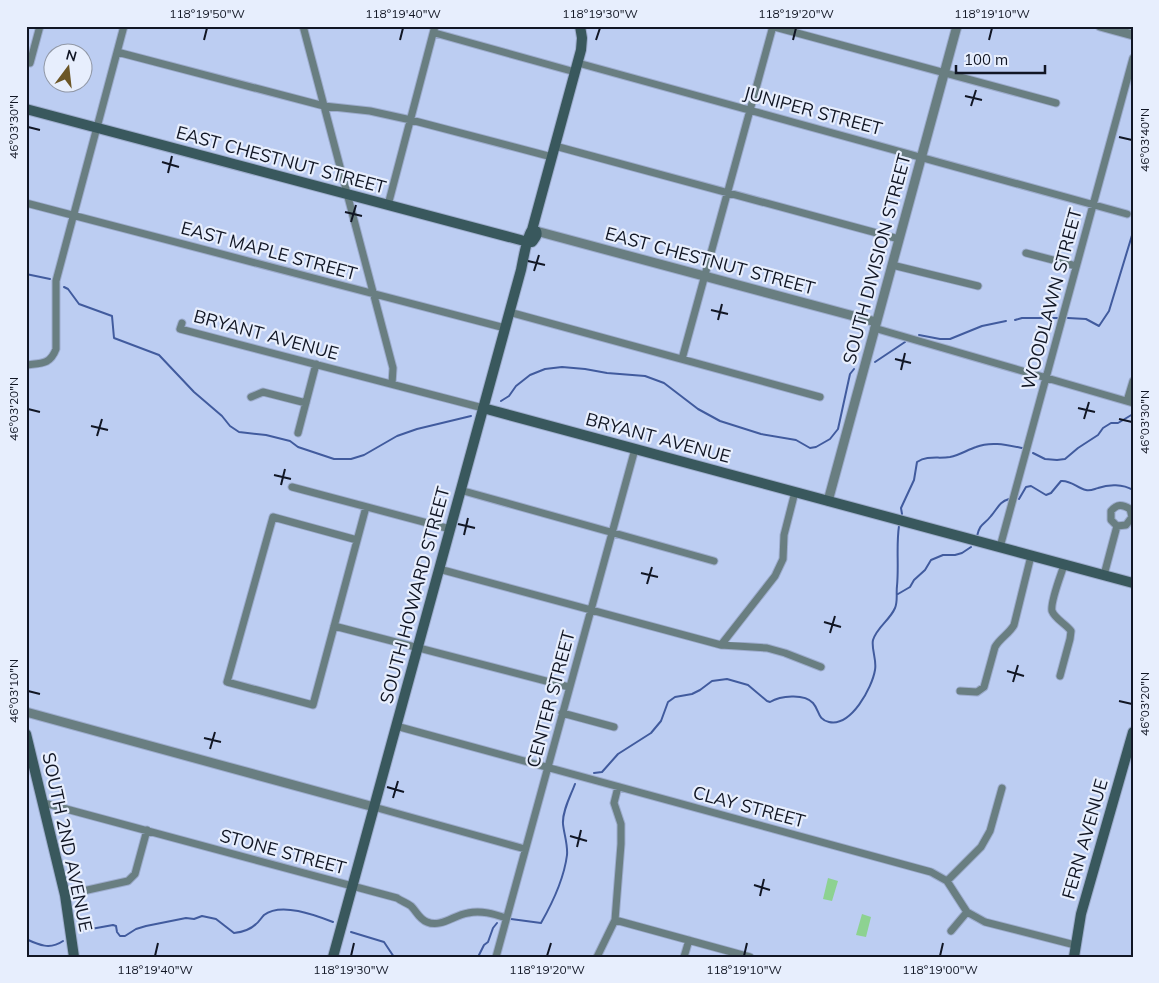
<svg xmlns="http://www.w3.org/2000/svg" width="1159" height="983" font-family="Mulish,sans-serif">
<style>
.green{fill:#8dd291}
.lines{fill:none;stroke-linecap:round;stroke-linejoin:round}
.stream{stroke:#415b9e;stroke-width:2}
.minor-casing{stroke:#9daccd;stroke-width:9}
.tertiary-casing{stroke:#9daccd;stroke-width:11}
.secondary-casing{stroke:#9daccd;stroke-width:12}
.minor{stroke:#697e81;stroke-width:7}
.tertiary{stroke:#697e81;stroke-width:9}
.secondary{stroke:#39585d;stroke-width:10}
.ticks{fill:none;stroke:#111624;stroke-width:2}
.labels{text-anchor:middle;stroke-width:4.5;stroke-linejoin:round;paint-order:stroke}
.street-label{font-size:18px;fill:#111624;stroke:#e7eefd}
.neatline{fill:none;stroke:#111624;stroke-width:2}
.ticks-label{font-size:12px;text-anchor:middle;fill:#111624}
</style>
<rect width="100%" height="100%" fill="#bccdf2"/>
<!-- green -->
<path class="green" d="M828,878l10,3 -6,20 -9,-2z
M862,914l9,3 -5,20 -10,-2z"/>
<g class="lines">
<!-- stream -->
<path class="stream" d="M26,274l24,5
M64,287l4,2 11,15 33,12 2,22 45,17 35,37 28,24 8,10 9,6 27,3 24,6 8,6 36,12h17l13,-4 33,-19 20,-7 54,-13
M1068,318l18,1 13,7 10,-15 24,-79
M1015,320l7,-2h35
M919,335l21,4h10l32,-13 24,-5
M875,362l30,-20
M501,401l8,-5 7,-10 14,-11 15,-6 17,-2 23,2 22,4 38,3 19,7 34,26 22,12 41,13 35,6 14,8 6,-1 14,-8 8,-10 12,-55 4,-5
M1033,453l12,6 12,1 8,-1 13,-11 20,-13 5,-7 8,-5h7l15,-9
M1019,499l7,-12 5,-1 15,9 5,-2 10,-12c10,-1 16,7 25,9 5,1 8,-1 12,-2 11,-4 25,-4 35,2
M902,514l-1,-6 13,-28 3,-18c11,-7 21,-3 33,-5 10,-2 17,-7 26,-10 15,-6 31,-2 46,1
M977,536c3,-13 7,-11 14,-20 7,-8 8,-14 18,-17
M898,594l12,-7 4,-7 11,-10 6,-10 12,-5h12l7,-2 9,-6
M594,773l8,-1 16,-18 33,-21 10,-12 7,-19 7,-5 17,-3 8,-4 12,-9 15,-2 21,6 19,16 3,1c10,-6 34,-9 43,1 7,8 4,16 16,19 22,5 43,-34 46,-52 2,-10 -4,-22 -2,-30 4,-13 17,-20 22,-32 3,-7 1,-15 2,-22 2,-21 -1,-40 2,-60
M26,902v6
M511,919l30,4c12,-21 23,-44 26,-68 1,-10 -3,-21 -4,-31 -1,-13 8,-29 12,-40
M80,931l33,-6 3,1 1,6 3,4h5l11,-7 10,-3 40,-8 8,1 8,-3 14,3 18,14c8,-1 16,-3 22,-9 3,-2 5,-6 8,-9 17,-13 51,0 69,7
M351,932l33,10 10,15
M26,939c13,6 24,11 37,2
M478,957l6,-12 4,-3 5,-14 4,-5"/>
<!-- minor casing -->
<g class="minor-casing">
<path id="minor" d="M303,26l90,342 -1,16
M771,26l285,77
M435,33l140,39
M117,52l207,54 46,5 41,9 141,37
M30,63l10,-37
M578,63l549,151
M555,146l344,93
M26,203l479,125
M388,205l47,-179
M1026,253l50,13
M892,265l86,21
M509,312l311,85
M182,323l-2,6 303,79
M874,328l259,75
M682,359l91,-333
M26,365c15,-2 24,0 30,-16v-68l68,-255
M251,397l12,-5 43,11
M1127,401l6,-20
M298,433l18,-69
M292,487l158,42
M460,490l254,71
M357,540l-84,-23 -46,165 86,23 53,-198
M1000,547l133,-489
M439,569l282,76 46,3 18,5 36,14
M1104,575l13,-49 9,-1 6,-8 -2,-8c-8,-5 -13,-5 -19,2v9l6,6
M334,626l235,61
M721,645l54,-69 8,-17 1,-24 11,-43
M1060,676l10,-37 1,-8c-5,-7 -16,-12 -19,-20 -2,-9 9,-36 12,-46
M960,691l17,1 7,-5 11,-40c5,-9 14,-13 19,-22l17,-69
M562,713l52,14
M396,726l535,146 16,9 20,31 18,10 90,23
M44,803l353,95c4,3 10,5 14,8 6,6 8,13 16,16 14,6 27,-7 41,-9 13,-3 26,1 38,5
M374,807l151,42
M947,881l34,-34 9,-16 12,-43
M65,895l63,-14 7,-7 12,-44
M615,920l135,37
M951,931l16,-19
M496,957l139,-508
M597,957l18,-37 6,-76v-20l-7,-21 4,-16
M684,957l5,-17"/>
</g>
<!-- tertiary casing -->
<g class="tertiary-casing">
<path id="tertiary" d="M1100,26l33,9
M536,231l340,91
M828,501l129,-475
M26,712l348,95"/>
</g>
<!-- secondary casing -->
<g class="secondary-casing">
<path id="secondary" d="M26,109l502,133
M532,230l49,-180 1,-12 -2,-12
M483,408l650,175
M26,734l39,161 9,62
M333,957l188,-687c2,-9 6,-35 11,-40l4,1c2,4 -1,7 -4,11h-4
M1074,957l7,-43 52,-182"/>
</g>
<!-- minor -->
<use href="#minor" class="minor"/>
<!-- tertiary -->
<use href="#tertiary" class="tertiary"/>
<!-- secondary -->
<use href="#secondary" class="secondary"/>
</g>
<!-- ticks -->
<path class="ticks" d="M204,40l3,-12M400,40l3,-12M596,40l4,-12M793,40l3,-12M989,40l3,-12M965,96l17,4M971,106l5,-16M28,127l12,3M1119,137l13,3M162,162l17,5M168,173l4,-17M345,212l17,4M351,222l5,-17M528,261l17,4M534,271l5,-16M711,310l17,4M718,320l4,-16M895,359l16,4M901,370l4,-17M1078,408l17,4M28,409l12,3M1084,419l5,-17M1119,419l13,3M91,426l17,4M97,436l5,-17M274,475l17,4M281,485l4,-16M458,524l17,4M464,535l4,-17M641,573l17,4M647,584l5,-17M824,622l17,5M830,633l5,-17M1007,671l17,5M1013,682l5,-17M28,691l12,3M1119,701l13,3M204,738l17,4M210,749l5,-17M387,787l17,5M393,798l5,-17M570,836l17,5M577,847l4,-17M754,885l16,5M760,896l4,-17M155,956l3,-13M351,956l3,-13M547,956l4,-13M744,956l3,-13M940,956l3,-13"/>
<g class="labels">
<!-- street labels -->
<g class="street-label">
<text transform="translate(813 111) rotate(15)" y="6">JUNIPER STREET</text>
<text transform="translate(281 160) rotate(15)" y="6">EAST CHESTNUT STREET</text>
<text transform="translate(269 251) rotate(15)" y="6">EAST MAPLE STREET</text>
<text transform="translate(877 259) rotate(-75)" y="6">SOUTH DIVISION STREET</text>
<text transform="translate(710 261) rotate(15)" y="6">EAST CHESTNUT STREET</text>
<text transform="translate(1052 299) rotate(-75)" y="6">WOODLAWN STREET</text>
<text transform="translate(266 335) rotate(15)" y="6">BRYANT AVENUE</text>
<text transform="translate(658 438) rotate(15)" y="6">BRYANT AVENUE</text>
<text transform="translate(415 595) rotate(-75)" y="6">SOUTH HOWARD STREET</text>
<text transform="translate(551 699) rotate(-75)" y="6">CENTER STREET</text>
<text transform="translate(749 807) rotate(15)" y="6">CLAY STREET</text>
<text transform="translate(1085 839) rotate(-74)" y="6">FERN AVENUE</text>
<text transform="translate(67 842) rotate(78)" y="6">SOUTH 2ND AVENUE</text>
<text transform="translate(283 852) rotate(15)" y="6">STONE STREET</text>
</g>
</g>
<!-- border -->
<rect width="1159" height="983" fill="none" stroke="#e7eefd" stroke-width="55"/>
<!-- north arrow -->
<g transform="translate(68 68) rotate(15)"><circle r="24" fill="#e7eefd" stroke="#9198a6"/>
<path d="M0-4L9 19L0 12L-9 19Z" fill="#6c5626"/>
<text y="-8" font-size="14" font-weight="bold" text-anchor="middle" fill="#111624">N</text>
</g>
<!-- scale -->
<path d="M956 65v8h89v-8" fill="none" stroke="#111624" stroke-width="2.5"/>
<text x="964" y="65" font-size="15" fill="#111624" stroke="#e7eefd" stroke-width="4" paint-order="stroke">100 m</text>
<rect x="28" y="28" width="1104" height="928" class="neatline"/>
<g class="ticks-label">
<text x="207" y="18">118°19'50"W</text>
<text x="403" y="18">118°19'40"W</text>
<text x="600" y="18">118°19'30"W</text>
<text x="796" y="18">118°19'20"W</text>
<text x="992" y="18">118°19'10"W</text>
<text transform="translate(14 127) rotate(-90)" y="4">46°03'30"N</text>
<text transform="translate(1145 140) rotate(-90)" y="4">46°03'40"N</text>
<text transform="translate(14 409) rotate(-90)" y="4">46°03'20"N</text>
<text transform="translate(1145 422) rotate(-90)" y="4">46°03'30"N</text>
<text transform="translate(14 691) rotate(-90)" y="4">46°03'10"N</text>
<text transform="translate(1145 704) rotate(-90)" y="4">46°03'20"N</text>
<text x="155" y="974">118°19'40"W</text>
<text x="351" y="974">118°19'30"W</text>
<text x="547" y="974">118°19'20"W</text>
<text x="744" y="974">118°19'10"W</text>
<text x="940" y="974">118°19'00"W</text>
</g>
</svg>
